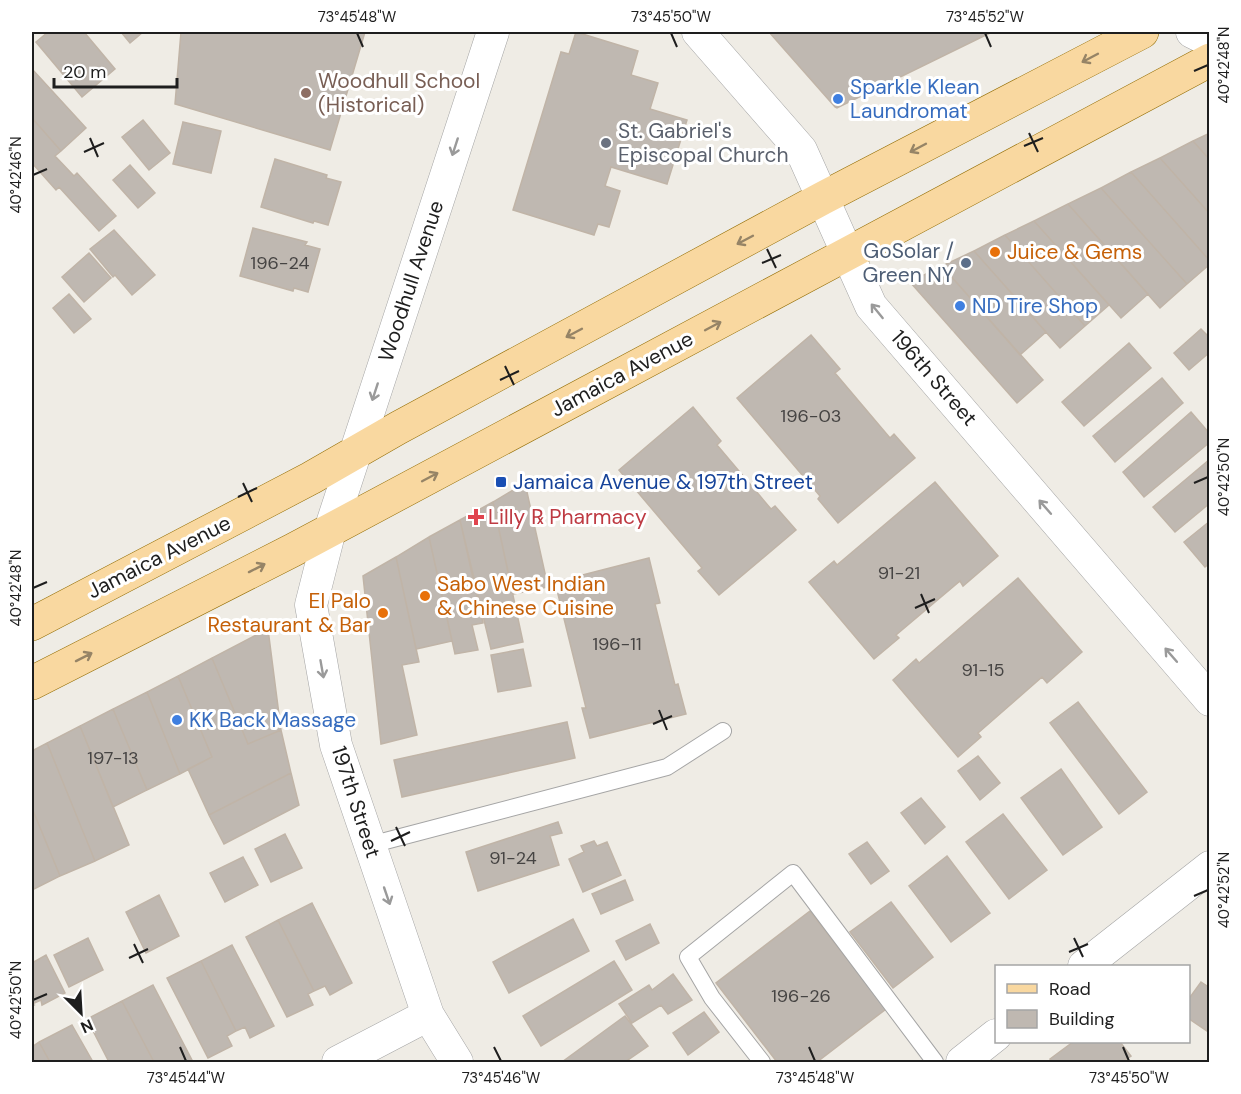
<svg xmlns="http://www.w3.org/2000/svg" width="1241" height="1094" font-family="'DM Sans',sans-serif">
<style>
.building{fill:#bfb8b1;stroke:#c0b4a7;stroke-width:1.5}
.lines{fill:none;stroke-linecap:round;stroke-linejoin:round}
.service-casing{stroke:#a5a5a5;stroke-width:18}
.minor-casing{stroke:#a5a5a5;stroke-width:33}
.primary-casing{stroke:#946e05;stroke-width:34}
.service{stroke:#fff;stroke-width:16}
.minor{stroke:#fff;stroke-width:32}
.primary{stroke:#f9d8a0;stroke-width:33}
.oneway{stroke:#968466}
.oneway2{stroke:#9a9a9a}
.ticks{fill:none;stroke:#1e1e1e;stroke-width:2}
.education-dot{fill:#8d6e63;stroke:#fff;stroke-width:2}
.shop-dot{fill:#3f7fe0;stroke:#fff;stroke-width:2}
.worship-dot{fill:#6b7280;stroke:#fff;stroke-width:2}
.food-dot{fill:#e8710a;stroke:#fff;stroke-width:2}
.service-dot{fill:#5c6f8a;stroke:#fff;stroke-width:2}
.transit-dot{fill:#1a4fb4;stroke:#fff;stroke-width:2}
.health-dot{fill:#e0444e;stroke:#fff;stroke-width:2}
.labels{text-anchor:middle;stroke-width:6;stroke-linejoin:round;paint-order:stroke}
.number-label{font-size:18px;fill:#464443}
.education-label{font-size:21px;fill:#785e54;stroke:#fff;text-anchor:start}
.shop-label{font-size:21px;fill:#366cbe;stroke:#fff;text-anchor:start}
.worship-label{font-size:21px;fill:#5b616d;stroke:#fff;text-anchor:start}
.service-label{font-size:21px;fill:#4e5e75;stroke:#fff;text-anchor:end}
.food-label{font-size:21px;fill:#c56008;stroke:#fff;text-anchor:start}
.street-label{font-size:21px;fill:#1e1e1e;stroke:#fff}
.transit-label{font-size:21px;fill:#164399;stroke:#fff;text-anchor:start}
.health-label{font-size:21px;fill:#be3a42;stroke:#fff;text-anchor:start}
.neatline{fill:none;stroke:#1e1e1e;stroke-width:2}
.ticks-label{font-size:15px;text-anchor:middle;fill:#1e1e1e}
</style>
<rect width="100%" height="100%" fill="#efece5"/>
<!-- building -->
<path class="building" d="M48,32h36l31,37 -33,28 -46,-55z
M121,32h22l-13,11z
M181,32h184l-35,118 -155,-46z
M576,32l62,19 -7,24 27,8 -8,26 37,11 -20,64 -56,-17 -6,19 15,5 -11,36 -11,-3 -4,11 -81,-25 48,-158 8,2z
M769,32h223l-155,76 -2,-1z
M32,69l54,59 -25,23 -29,-33z
M32,118l29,33 -6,5 19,20 3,-3 39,43 -17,15 -40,-44 -3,3 -24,-27z
M143,120l27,33 -21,17 -27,-33z
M183,122l38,9 -10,42 -38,-9z
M1210,133v27l-17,-19z
M1193,141l17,19v54l-50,-56z
M1160,158l50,56v47l-79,-89z
M275,159l52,16 -1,3 15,4 -13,43 -14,-4 -1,2 -52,-16z
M130,165l25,28 -17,15 -25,-28z
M1131,172l79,89v3l-23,20 -86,-96z
M1101,188l86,96 -27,24 -92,-104z
M1068,204l80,90 -27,24 -87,-97z
M1034,221l75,84 -24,21 -80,-91z
M253,228l54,14 -2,3 15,4 -12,43 -14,-4 -1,3 -53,-15z
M114,230l41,45 -23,20 -17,-20 -2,2 -23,-28z
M1005,235l80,91 -25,22 -86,-97z
M974,251l72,81 -26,23 -78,-89z
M89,253l22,25 -27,24 -22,-25z
M942,266l101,114 -26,23 -107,-121z
M69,294l22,25 -17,14 -21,-25z
M1201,329l9,9v14l-21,18 -15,-17z
M811,335l29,34 -5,4 55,65 4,-4 21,24 -77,65 -20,-24 2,-3 -83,-98z
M1129,343l22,25 -67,58 -22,-24z
M1162,378l21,25 -68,59 -22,-26z
M693,407l28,34 -4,4 54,64 4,-3 21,24 -77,65 -21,-24 4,-3 -83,-98z
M1191,412l19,22v8l-66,55 -21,-25z
M1210,459v44l-35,29 -22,-25z
M935,482l63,74 -35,30 -3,-5 -64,54 3,3 -25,21 -65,-77 25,-21 3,4z
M525,483l23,104 -35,7 -20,-92z
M493,502l30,140 -32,7 -31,-129z
M460,520l23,103 -11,2 6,25 -23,4 -26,-117z
M1210,521v42l-5,4 -21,-25z
M429,537l23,104 -36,8 -20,-92z
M396,557l23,105 -17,3 15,70 -36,9 -18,-168z
M649,558l11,45 -5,1 20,81 3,-1 8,30 -96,24 -8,-30h4l-31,-126z
M1018,578l64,74 -35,31 -5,-6 -64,56 3,4 -23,20 -65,-77 23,-21 3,4z
M268,629l13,101 -33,14 -36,-86z
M523,649l8,37 -33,6 -7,-37z
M212,658l36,86 33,-14 10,43 -82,42 -21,-46 24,-12 -34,-81z
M178,676l34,81 -32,17 -33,-82z
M147,692l33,82 -33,16 -34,-81z
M1078,702l69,90 -28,22 -69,-91z
M113,709l34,81 -34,17 -33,-81z
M567,722l8,36 -173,39 -8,-37z
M80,726l49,119 -34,16 -48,-118z
M47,743l48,118 -35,15 -28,-68v-57z
M978,756l22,27 -20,17 -22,-29z
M1061,769l41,58 -39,28 -42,-57z
M291,773l8,32 -75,39 -15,-29z
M921,798l24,29 -20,17 -24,-31z
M32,808l28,68 -28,14z
M1003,814l44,56 -38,29 -43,-57z
M558,822l4,11 -12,3 9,29 -81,26 -12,-39z
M285,834l17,34 -31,14 -16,-33z
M594,841l3,5 10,-4 14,33 -38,17 -14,-33 15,-7 -3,-6z
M867,842l22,29 -18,13 -22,-30z
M947,856l43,57 -39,29 -42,-56z
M243,857l15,28 -33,17 -15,-29z
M625,880l8,20 -32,14 -9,-20z
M159,895l20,41 -33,17 -20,-41z
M891,902l42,55 -40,31 -43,-56z
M312,903l40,80 -22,12 -5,-9 -11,5 -36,-71z
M810,911l76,98 -69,53h-40l-61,-79z
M573,919l16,32 -80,42 -16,-31z
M278,920l36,71 -6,3 5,11 -26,12 -41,-80z
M650,924l9,19 -33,17 -10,-19z
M88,938l15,32 -34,17 -15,-32z
M232,945l42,81 -24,12 -5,-11 -9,4 -35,-70z
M46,955l19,38 -23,12 -1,-5 -9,4 2,1 -2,1v-43z
M201,961l35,70 -9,5 5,10 -24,12 -41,-80z
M614,961l18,29 -91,56 -18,-30z
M673,974l19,26 -24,14 -7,-9 -29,18 -13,-19 30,-19 3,5z
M1201,982l9,6v45l-22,-15v-18z
M153,985l40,77h-39l-32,-61z
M122,1001l32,61h-45l-22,-43z
M704,1012l15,20 -31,23 -15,-22z
M625,1016l23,30 -23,16h-63z
M72,1025l21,37h-43l-11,-20z
M39,1042l11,20h-18v-15z
M1073,1042h47l11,14 -9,6h-69l-3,-3z"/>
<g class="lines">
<!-- service casing -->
<g class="service-casing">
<path id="service" d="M370,845l297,-78 56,-36
M762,1062l-50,-64 -24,-41 105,-84 142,189"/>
</g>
<!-- minor casing -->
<g class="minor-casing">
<path id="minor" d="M698,32l103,118 70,156 339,394
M1192,32l18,9
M1084,966l126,-99
M338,1062l90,-47
M457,1062l-29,-47 -92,-270 -25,-140 19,-75 163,-498
M962,1062l34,-27"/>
</g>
<!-- primary casing -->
<g class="primary-casing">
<path id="primary" d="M32,624l279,-146 87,-50 425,-230 319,-166
M32,683l261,-133 917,-490"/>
</g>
<!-- service -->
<use href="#service" class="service"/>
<!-- minor -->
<use href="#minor" class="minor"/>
<!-- primary -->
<use href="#primary" class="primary"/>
</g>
<!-- one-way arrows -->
<defs><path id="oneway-shaft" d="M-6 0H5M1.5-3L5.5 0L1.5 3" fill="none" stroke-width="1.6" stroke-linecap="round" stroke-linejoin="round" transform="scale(1.5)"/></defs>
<g class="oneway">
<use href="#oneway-shaft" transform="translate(1090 58) rotate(152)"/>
<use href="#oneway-shaft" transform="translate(918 148) rotate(152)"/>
<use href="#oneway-shaft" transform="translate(745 240) rotate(152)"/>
<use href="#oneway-shaft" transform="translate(713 326) rotate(-28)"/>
<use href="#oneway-shaft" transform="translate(574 333) rotate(152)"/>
<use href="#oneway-shaft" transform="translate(430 477) rotate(-28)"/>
<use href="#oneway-shaft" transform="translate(257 568) rotate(-27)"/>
<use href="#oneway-shaft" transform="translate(84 657) rotate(-27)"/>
</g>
<g class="oneway2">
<use href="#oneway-shaft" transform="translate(455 147) rotate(108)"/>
<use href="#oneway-shaft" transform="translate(877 311) rotate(-129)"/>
<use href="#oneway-shaft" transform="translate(375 392) rotate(108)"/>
<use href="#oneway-shaft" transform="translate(1045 507) rotate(-131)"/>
<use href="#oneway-shaft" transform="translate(1171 655) rotate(-131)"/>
<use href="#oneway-shaft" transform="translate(322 669) rotate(80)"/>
<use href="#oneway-shaft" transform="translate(387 896) rotate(71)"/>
</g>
<!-- ticks -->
<path class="ticks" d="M357,33l6,14M671,33l6,14M985,33l6,14M1194,71l14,-6M1029,133l9,19M90,138l8,19M1024,146l19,-8M84,152l20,-9M33,175l14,-6M767,249l9,19M762,263l19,-8M505,366l9,19M500,380l19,-9M243,483l9,19M1194,483l14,-6M238,497l19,-9M33,588l14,-6M921,594l8,19M915,608l20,-9M659,710l8,20M653,724l19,-8M396,827l9,19M391,841l19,-9M1194,896l14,-6M1074,938l9,19M134,944l9,19M1069,952l19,-8M129,958l19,-9M33,1000l14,-6M180,1047l6,14M494,1047l7,14M809,1047l6,14M1123,1047l6,14"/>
<!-- markers -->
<circle class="education-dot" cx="306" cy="93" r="6"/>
<g class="shop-dot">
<circle cx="838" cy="99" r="6"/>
<circle cx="960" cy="306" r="6"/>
<circle cx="177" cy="720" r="6"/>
</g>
<circle class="worship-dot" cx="606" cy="143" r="6"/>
<g class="food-dot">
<circle cx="995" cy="252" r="6"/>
<circle cx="425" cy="596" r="6"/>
<circle cx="383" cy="613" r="6"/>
</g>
<circle class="service-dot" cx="966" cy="263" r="6"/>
<rect class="transit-dot" x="495" y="476" width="12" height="12" rx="3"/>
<path class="health-dot" d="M473 508h6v6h6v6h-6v6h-6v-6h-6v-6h6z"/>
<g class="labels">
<!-- number labels -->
<g class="number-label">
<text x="280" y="269">196-24</text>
<text x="811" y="422">196-03</text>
<text x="899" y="579">91-21</text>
<text x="617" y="650">196-11</text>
<text x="983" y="676">91-15</text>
<text x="113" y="764">197-13</text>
<text x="513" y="864">91-24</text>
<text x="801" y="1002">196-26</text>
</g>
<!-- education labels -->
<g class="education-label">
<text x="318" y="88">Woodhull School<tspan x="318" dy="24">(Historical)</tspan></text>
</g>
<!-- shop labels -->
<g class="shop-label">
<text x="850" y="94">Sparkle Klean<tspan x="850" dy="24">Laundromat</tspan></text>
<text x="972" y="313">ND Tire Shop</text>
<text x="189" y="727">KK Back Massage</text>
</g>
<!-- worship labels -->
<g class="worship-label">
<text x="618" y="138">St. Gabriel's<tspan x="618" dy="24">Episcopal Church</tspan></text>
</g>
<!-- service labels -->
<g class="service-label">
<text x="954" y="258">GoSolar /<tspan x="954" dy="24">Green NY</tspan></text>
</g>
<!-- food labels -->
<g class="food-label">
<text x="1007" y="259">Juice &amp; Gems</text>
<text x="437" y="591">Sabo West Indian<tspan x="437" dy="24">&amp; Chinese Cuisine</tspan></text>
<text x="371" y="608" text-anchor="end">El Palo<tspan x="371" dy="24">Restaurant &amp; Bar</tspan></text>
</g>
<!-- street labels -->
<g class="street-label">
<text transform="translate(411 281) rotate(-72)" y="7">Woodhull Avenue</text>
<text transform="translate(622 374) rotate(-28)" y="7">Jamaica Avenue</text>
<text transform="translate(934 378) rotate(49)" y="7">196th Street</text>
<text transform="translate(159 557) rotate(-27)" y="7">Jamaica Avenue</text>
<text transform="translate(356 802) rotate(72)" y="7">197th Street</text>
</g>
<!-- transit labels -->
<g class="transit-label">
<text x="513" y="489">Jamaica Avenue &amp; 197th Street</text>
</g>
<!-- health labels -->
<g class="health-label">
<text x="488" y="524">Lilly ℞ Pharmacy</text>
</g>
</g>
<!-- border -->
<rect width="1241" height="1094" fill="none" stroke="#ffffff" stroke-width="66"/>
<!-- legend -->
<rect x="995" y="965" width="195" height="78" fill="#ffffff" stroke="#a5a5a5" stroke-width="1.5"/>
<rect x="1007" y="984" width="30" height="9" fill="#f9d8a0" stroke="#a5a5a5" stroke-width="1.5"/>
<text x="1049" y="995" font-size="18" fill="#1e1e1e">Road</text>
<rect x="1007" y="1010" width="30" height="18" fill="#bfb8b1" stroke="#a5a5a5" stroke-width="1.5"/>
<text x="1049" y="1025" font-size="18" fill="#1e1e1e">Building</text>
<!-- north arrow -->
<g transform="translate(81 1013) rotate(156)" stroke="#ffffff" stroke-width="4.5" paint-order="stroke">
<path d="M0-4.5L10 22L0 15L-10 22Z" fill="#1e1e1e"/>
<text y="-9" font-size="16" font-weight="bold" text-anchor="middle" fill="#1e1e1e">N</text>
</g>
<!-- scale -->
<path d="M54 78v9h123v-9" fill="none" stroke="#1e1e1e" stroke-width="3"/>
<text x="63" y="78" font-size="18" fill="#1e1e1e" stroke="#ffffff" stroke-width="4.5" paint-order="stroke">20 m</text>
<rect x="33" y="33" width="1175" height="1028" class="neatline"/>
<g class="ticks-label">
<text x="357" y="22">73°45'48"W</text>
<text x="671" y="22">73°45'50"W</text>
<text x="985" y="22">73°45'52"W</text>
<text transform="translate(1224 65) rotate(-90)" y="5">40°42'48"N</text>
<text transform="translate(16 175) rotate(-90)" y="5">40°42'46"N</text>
<text transform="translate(1224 477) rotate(-90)" y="5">40°42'50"N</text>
<text transform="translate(16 588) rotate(-90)" y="5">40°42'48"N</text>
<text transform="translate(1224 890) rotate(-90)" y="5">40°42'52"N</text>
<text transform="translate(16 1000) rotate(-90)" y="5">40°42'50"N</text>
<text x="186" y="1083">73°45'44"W</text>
<text x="501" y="1083">73°45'46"W</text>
<text x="815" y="1083">73°45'48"W</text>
<text x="1129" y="1083">73°45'50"W</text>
</g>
</svg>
